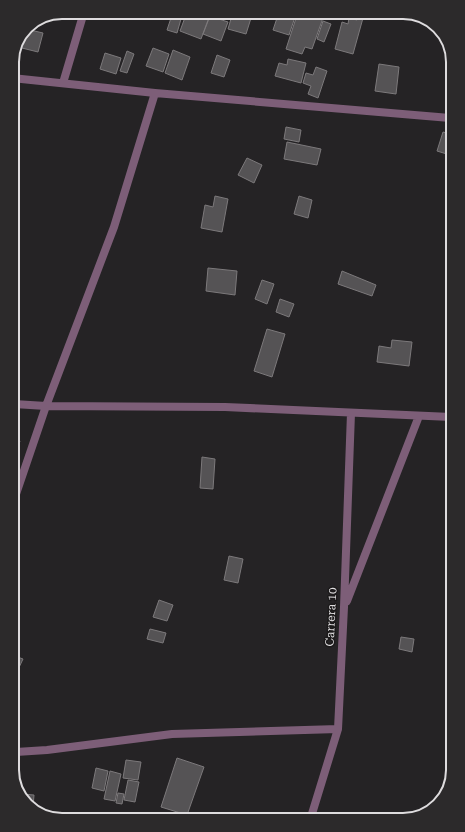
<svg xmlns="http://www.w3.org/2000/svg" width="465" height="832" font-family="'Roboto Serif',serif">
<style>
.building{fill:#555355;stroke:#7c797b}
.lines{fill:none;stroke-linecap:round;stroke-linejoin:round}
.street{stroke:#7d5e78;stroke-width:8}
.labels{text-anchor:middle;stroke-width:3;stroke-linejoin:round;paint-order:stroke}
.street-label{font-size:12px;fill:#dedcde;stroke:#1c1a1b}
.rim{fill:none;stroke:#dedcde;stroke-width:2}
</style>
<rect width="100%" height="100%" fill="#252325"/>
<!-- building -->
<path class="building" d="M173,12h10l-6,21 -10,-3z
M187,12h24l-10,27 -21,-8z
M233,12h11l8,3 -6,19 -18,-5z
M279,12l16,5 -6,18 -16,-5z
M298,12h17l9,3 -12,34 -7,-2 -3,7 -16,-5z
M210,16l18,6 -7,19 -18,-7z
M358,17l5,1 -10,36 -18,-5 7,-27 6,2 1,-6 8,2z
M323,21l8,3 -7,18 -7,-3z
M26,29l17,4 -5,19 -20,-5z
M153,48l16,6 -6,18 -17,-6z
M173,50l17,7 -8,23 -17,-7z
M127,51l7,3 -7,19 -7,-2z
M105,53l16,5 -5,16 -16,-5z
M217,55l13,5 -6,17 -13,-4z
M288,59l18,4 -5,20 -26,-7 4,-13 8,2z
M379,64l20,3 -3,27 -21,-3z
M316,67l11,4 -9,27 -10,-4 3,-8 -8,-3 3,-10 7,2z
M286,127l15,3 -2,12 -15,-3z
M443,132l7,2v21l-13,-4z
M287,142l34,7 -4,16 -33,-6z
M247,158l15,7 -8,18 -16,-8z
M215,196l13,3 -6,33 -21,-4 4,-23 8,2z
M299,196l13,4 -4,18 -14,-4z
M208,268l29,3 -2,24 -29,-4z
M342,271l34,14 -4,11 -34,-12z
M262,280l12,4 -7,20 -12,-5z
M280,299l14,5 -5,13 -13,-5z
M267,329l18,5 -13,43 -18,-6z
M392,340l20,2 -3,24 -32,-4 2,-16 12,2z
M14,439l6,2 -6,15z
M202,457l13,2 -2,30 -13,-1z
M229,556l14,3 -5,24 -14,-3z
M159,600l14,5 -6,16 -14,-4z
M150,629l16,4 -3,10 -16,-4z
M401,637l13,2 -2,13 -13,-3z
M15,656l8,3 -8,17z
M177,758l27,9 -17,48 -26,-8z
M126,760l15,2 -3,18 -15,-2z
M96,768l12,3 -4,20 -12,-3z
M110,771l11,3 -6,27 -11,-2z
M128,780l11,2 -4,20 -11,-2z
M118,793l6,1 -2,10 -6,-1z
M21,794l13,1 -1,12h-3l-9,-12z
M138,816l8,2 -1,1h-8z"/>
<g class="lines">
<!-- street -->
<path class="street" d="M12,78l143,15 295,25
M63,83l21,-71
M14,404l32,2 179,1 226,10
M14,500l32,-94 68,-179 41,-134
M347,601l72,-185
M16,752l31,-2 125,-16 166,-5
M311,817l27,-88 6,-122 7,-194"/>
</g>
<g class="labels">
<!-- street labels -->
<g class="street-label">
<text transform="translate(331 617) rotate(-87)" y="4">Carrera 10</text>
</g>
</g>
<!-- crop -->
<path d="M0 0H465V832H0ZM62 19H403A43 43 0 0 1 446 62V770A43 43 0 0 1 403 813H62A43 43 0 0 1 19 770V62A43 43 0 0 1 62 19Z" fill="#2c2a2b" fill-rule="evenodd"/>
<path class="rim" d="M62 19H403A43 43 0 0 1 446 62V770A43 43 0 0 1 403 813H62A43 43 0 0 1 19 770V62A43 43 0 0 1 62 19Z"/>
</svg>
